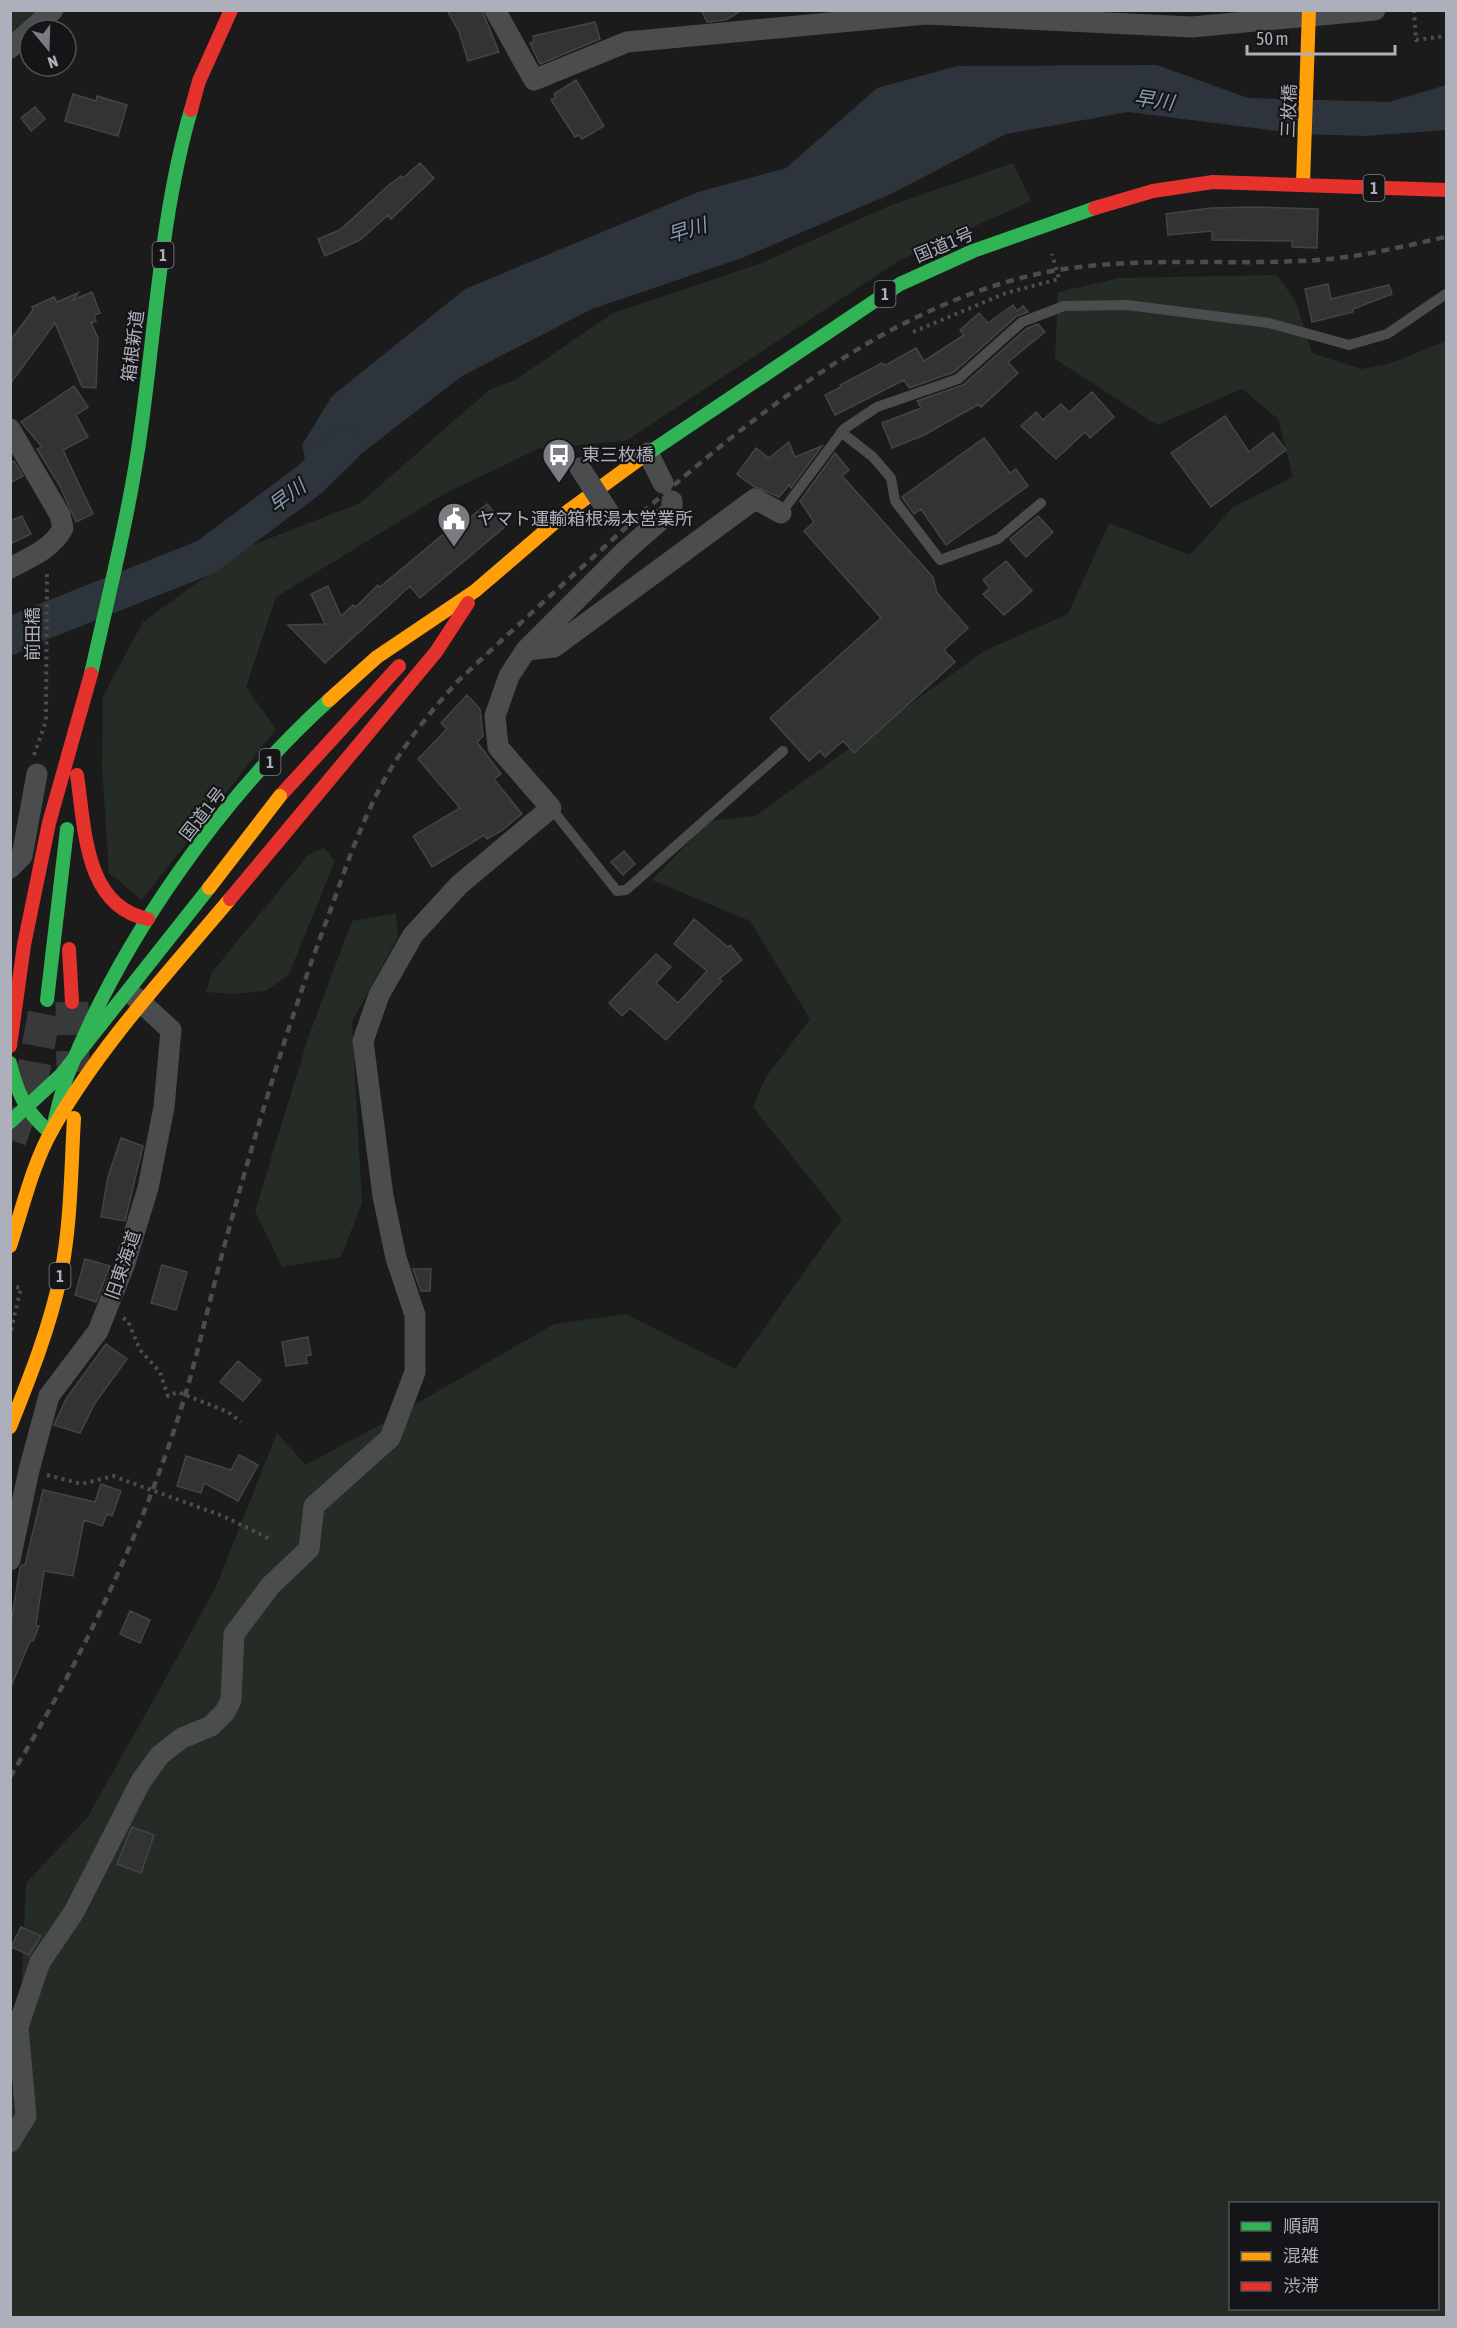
<svg xmlns="http://www.w3.org/2000/svg" width="1457" height="2328" font-family="'Asap Condensed','Noto Sans JP',sans-serif">
<style>
.green{fill:#252b25;fill-rule:evenodd}
.water{fill:#2e343c}
.lines{fill:none;stroke-linecap:round;stroke-linejoin:round}
.river{stroke:#2e343c;stroke-width:36}
.building{fill:#323333;stroke:#434447;stroke-width:1.5}
.highway-tunnel{stroke:#38393b;stroke-width:33;stroke-dasharray:33 16;stroke-linecap:butt}
.path{stroke:#4c4d4f;stroke-width:4;stroke-dasharray:3 4.5;stroke-linecap:butt}
.lane{stroke:#4b4c4d;stroke-width:10}
.street{stroke:#4b4c4d;stroke-width:21}
.fast{stroke:#30b455;stroke-width:14}
.slow{stroke:#ff9f0a;stroke-width:14}
.jam{stroke:#e5322d;stroke-width:14}
.rail{stroke:#4c4c4f;stroke-width:4.5;stroke-dasharray:8 6;stroke-linecap:butt}
.street-bridge{stroke:#4b4c4d;stroke-width:21}
.fast-bridge{stroke:#30b455;stroke-width:14}
.slow-bridge{stroke:#ff9f0a;stroke-width:14}
.labels{text-anchor:middle;stroke-width:4.5;stroke-linejoin:round;paint-order:stroke}
.shield{fill:#151517;stroke:#7f8289;stroke-width:1.5}
.shield-label{font-size:16px;font-weight:bold;fill:#adb0ba}
.street-label{font-size:18px;fill:#adb0ba;stroke:#151517}
.poi-label{font-size:18px;fill:#adb0ba;stroke:#151517;text-anchor:start}
.water-label{font-size:20px;font-style:italic;fill:#879ab2;stroke:#151517}
</style>
<rect width="100%" height="100%" fill="#1b1b1b"/>
<!-- green -->
<path class="green" d="M11,11h32l-32,47z
M1013,163l18,38 -131,59 -274,181 -86,7 -96,46 -168,103 -30,90 30,42 -134,171 -33,-27 -7,-107 1,-70 40,-74 102,-74 115,-45 129,-113 26,-10 98,-67 146,-49 130,-58z
M1277,275l19,27 16,51 49,16 30,-6 55,-22v1976l-1435,1 -1,-228 7,-2 9,-205 61,-65 71,-126 58,-105 61,-154 29,32 77,-42 171,-99 72,-10 109,55 107,-150 -89,-112 13,-30 44,-58 -60,-98 -98,-41 57,-59 46,-5 229,-165 84,-37 41,-91 81,32 43,-48 60,-30 -15,-58 -36,-30 -85,36 -102,-66 3,-67 61,-14zM1230,2204h208v104h-208z
M324,848l11,13 -46,113 -23,17 -34,3 -26,-2 6,-20 97,-118z
M396,913l2,24 -46,85 10,181 -21,54 -59,10 -27,-56 53,-173 44,-117z"/>
<!-- water -->
<path class="water" d="M1157,65l91,33 141,4 57,-17v45l-82,6 -62,-2 -174,-22 -122,22 -113,59 -151,65 -150,51 -130,67 -127,98 -26,6 -7,-35 30,-49 133,-107 233,-97 88,-24 91,-80 80,-22z"/>
<g class="lines">
<!-- river -->
<path class="river" d="M10,637l10,-6 186,-74 103,-77 35,-34"/>
</g>
<!-- building -->
<path class="building" d="M447,10h35l17,42 -31,9 -9,-29z
M701,10h41l-16,10 -19,2z
M595,22l5,17 -60,25 -10,-21 4,-1 -1,-6z
M576,80l28,46 -22,13 -3,-4 -4,2 -24,-37 5,-3 -2,-3z
M73,94l23,7 1,-5 30,9 -9,31 -53,-15z
M35,107l10,12 -14,12 -10,-13z
M420,163l14,15 -43,41 -3,-4 -28,25 -35,16 -7,-17 22,-9 50,-46 11,-8 2,2z
M1257,207l61,2 -1,39 -25,-1v-6l-80,-1v-9l-44,4 -2,-21 45,-6z
M1328,284l3,15 58,-14 3,9 -39,15v3l-41,10 -7,-33z
M92,292l8,21 -6,2 2,6 -5,2 7,15 -2,50 -14,-1 -27,-64 -45,61v-43l23,-31 -1,-3 22,-10 3,5 21,-9 -5,7z
M1013,305l4,6 6,-5 5,6 -11,4 -63,56 -45,16 -5,-8 -69,35 -10,-20 16,-8 -1,-2 42,-22 1,2 5,-1 28,-16 8,13 40,-26 -4,-5 19,-17 9,10z
M1038,324l7,8 -37,30 10,11 -37,34 -2,-3 -55,31 -32,13 -10,-25 39,-15 -4,-7 46,-16 63,-56z
M74,386l14,21 -12,8 12,22 -25,13 30,64 -17,8 -16,-36 -23,-37 5,-2 -21,-25z
M1092,392l22,25 -24,21 -5,-6 -29,27 -35,-33 15,-14 7,8 18,-16 8,8z
M1225,416l24,36 24,-19 13,17 -75,57 -40,-54z
M984,438l26,35 6,-4 12,17 -82,59 -25,-36 -7,5 -12,-17z
M789,442l6,15 27,-11 -31,42 -2,-3 -10,12 -26,-11 -16,-12 19,-26 13,10z
M835,453l14,17 -7,6 91,101 4,16 31,35 -24,22 11,12 -101,91 -11,-12 -18,16 -5,-6 -11,10 -39,-43 111,-100 -77,-87 10,-9 -14,-21z
M14,461l9,15 -13,7v-20z
M487,504l19,22 -86,72 -10,-12 -85,77 -37,-38 37,-1 -14,-30 17,-8 13,30 12,-11 3,2 22,-22 2,2 84,-70 3,3z
M22,516l9,18 -21,10v-23z
M1038,516l15,16 -27,25 -16,-18z
M1006,561l26,30 -28,24 -21,-21 7,-6 -7,-8z
M467,695l13,14 3,27 -6,6 24,32 -7,5 28,35 -21,17 -14,8 -3,-4 -52,32 -19,-31 47,-28 -42,-49 29,-30 -6,-6z
M624,851l11,13 -12,11 -12,-13z
M694,919l34,28 2,-2 12,15 -23,19 3,2 -56,59 -36,-32 -8,8 -13,-13 47,-49 15,13 -15,16 22,20 29,-32 -33,-27z
M121,1138l22,8 -18,75 -24,-4 7,-40z
M85,1259l25,7 -14,36 -21,-7z
M162,1265l25,7 -11,38 -25,-7z
M413,1269h18l-1,22h-9z
M308,1337l3,18 -5,1 1,7 -21,3 -4,-24z
M106,1344l21,15 -32,44 -15,30 -26,-8 12,-26z
M238,1361l23,19 -18,21 -23,-19z
M239,1455l19,10 -20,36 -34,-18 -3,10 -24,-7 9,-30 45,14z
M101,1484l20,7 -9,25 -5,-2 -5,12 -18,-6 -11,56 -29,-5 -8,54 3,1 -6,15h-3l-20,48v-59l10,-62 2,-3h3l18,-75 52,12z
M130,1611l20,9 -10,23 -20,-9z
M132,1827l22,8 -13,38 -24,-9z
M21,1927l20,9 -12,19 -18,-8z"/>
<g class="lines">
<!-- highway-tunnel -->
<path class="highway-tunnel" d="M72,1002l1,70
M10,1140l23,-67 14,-73"/>
<!-- path -->
<path class="path" d="M1414,10l2,30 30,-4
M913,332l93,-39 53,-14 -7,-25
M34,755l12,-34 1,-151
M123,1318l5,3 12,29 20,22 8,24 10,-4 50,20 13,10
M11,1330l10,-42 -9,-2
M47,1475l35,9 31,-8 110,40 49,24"/>
<!-- lane -->
<path class="lane" d="M841,432l32,25 18,21 4,23 45,59 58,-21 43,-36
M781,513l63,-84 33,-22 81,-28 64,-57 42,-16 63,-1 142,18 80,22 38,-11 59,-40
M551,808l66,83 9,-1 157,-139"/>
<!-- street -->
<path class="street" d="M495,10l39,70 93,-38 299,-28 266,13 183,-17
M31,30l22,-20
M10,48l20,-17
M10,429l50,86 3,13c-11,21 -32,29 -53,40
M648,453l15,30
M526,650l28,-3 201,-148 26,14
M10,868l12,-12 15,-82
M10,1560l19,-90 20,-74 49,-65 27,-68 23,-75 16,-81 7,-77 -37,-34
M10,2142l16,-26 -8,-89 22,-65 34,-50 67,-131 19,-26 22,-17 29,-12 14,-14 6,-12 3,-66 37,-49 38,-36 5,-43 76,-68 25,-66v-57l-19,-57 -13,-62 -20,-155 16,-46 34,-60 46,-50 92,-77 -53,-61 -3,-31 14,-40 17,-26 97,-97 49,-43v-9"/>
<!-- fast -->
<path class="fast" d="M638,460l262,-176 73,-33 122,-43
M91,674c18,-81 39,-163 50,-245 15,-106 20,-216 50,-319
M47,1000l20,-171
M10,1063c6,26 15,47 35,65
M52,1131c5,-19 9,-39 16,-57 53,-135 154,-277 261,-374"/>
<!-- slow -->
<path class="slow" d="M1303,183l6,-173
M329,700l48,-43 98,-66 92,-79 71,-52
M10,1246c13,-39 22,-80 42,-116 48,-85 116,-157 178,-231
M10,1427c20,-50 40,-100 51,-153 10,-51 10,-104 13,-156"/>
<!-- jam -->
<path class="jam" d="M191,110l8,-29 32,-71
M1095,208l58,-17 60,-9 233,8
M77,775c8,53 7,131 71,144
M280,796l119,-130
M230,899l206,-247 32,-49
M69,949l3,53
M10,1046l14,-101 25,-122 42,-149"/>
<!-- rail -->
<path class="rail" d="M10,1777c72,-117 135,-250 175,-381 13,-44 23,-89 35,-134 30,-112 63,-223 103,-332 16,-42 30,-87 50,-128 21,-45 53,-86 86,-122 47,-44 94,-87 142,-130 125,-114 286,-251 457,-280 86,-14 174,-4 260,-10 44,-3 86,-14 128,-23"/>
<!-- street-bridge -->
<path class="street-bridge" d="M580,468l29,45"/>
<!-- fast-bridge -->
<path class="fast-bridge" d="M10,1122l51,-47 148,-187"/>
<!-- slow-bridge -->
<path class="slow-bridge" d="M209,888l71,-92"/>
</g>
<!-- icons -->
<defs>
<g id="bus-pin" transform="scale(1.725)"><path d="M0 17L-7.5 6A9.5 9.5 0 1 1 7.5 6Z" fill="#7a7c82" stroke="#151517"/><path d="M-5-6H5V4H4V6H2V4H-2V6H-4V4H-5ZM-3.5-4V0h7V-4ZM-3.5 1.2v1.5H-2V1.2ZM2 1.2v1.5H3.5V1.2Z" fill="#fff"/></g>
<g id="civic-pin" transform="scale(1.725)"><path d="M0 17L-7.5 6A9.5 9.5 0 1 1 7.5 6Z" fill="#7a7c82" stroke="#151517"/><path d="M-.6-6.5H3V-4.5H.6V-3L4-1V1h2V6H-6V1h2V-1L-.6-3ZM-1.2 2.5V6h2.4V2.5Z" fill="#fff"/></g>
</defs>
<g fill-rule="evenodd">
<use href="#bus-pin" x="559" y="455"/>
<use href="#civic-pin" x="454" y="519"/>
</g>
<g class="labels">
<!-- shield labels -->
<g class="shield">
<rect x="1363.5" y="175" width="21" height="26" rx="4.5"/>
<rect x="152.5" y="242" width="21" height="26" rx="4.5"/>
<rect x="874.5" y="281" width="21" height="26" rx="4.5"/>
<rect x="259.5" y="749" width="21" height="26" rx="4.5"/>
<rect x="49.5" y="1263" width="21" height="26" rx="4.5"/>
</g>
<g class="shield-label">
<text x="1374" y="194">1</text>
<text x="163" y="261">1</text>
<text x="885" y="300">1</text>
<text x="270" y="768">1</text>
<text x="60" y="1282">1</text>
</g>
<!-- street labels -->
<g class="street-label">
<text transform="translate(1289 111) rotate(-88)" y="6">三枚橋</text>
<text transform="translate(944 245) rotate(-23)" y="6">国道1号</text>
<text transform="translate(133 346) rotate(-83)" y="6">箱根新道</text>
<text transform="translate(33 634) rotate(-90)" y="6">前田橋</text>
<text transform="translate(203 814) rotate(-52)" y="6">国道1号</text>
<text transform="translate(123 1265) rotate(-71)" y="6">旧東海道</text>
</g>
<!-- poi labels -->
<g class="poi-label">
<text x="582" y="461">東三枚橋</text>
<text x="477" y="525">ヤマト運輸箱根湯本営業所</text>
</g>
<!-- water labels -->
<g class="water-label">
<text transform="translate(1154 100) rotate(8)" y="7">早川</text>
<text transform="translate(687 230) rotate(-17)" y="7">早川</text>
<text transform="translate(287 496) rotate(-37)" y="7">早川</text>
</g>
</g>
<!-- border -->
<rect width="1457" height="2328" fill="none" stroke="#adb0ba" stroke-width="24"/>
<!-- legend -->
<rect x="1229" y="2202" width="210" height="108" fill="#151517" stroke="#525358" stroke-width="1.5"/>
<rect x="1241" y="2222" width="30" height="9" fill="#30b455" stroke="#525358" stroke-width="1.5"/>
<text x="1283" y="2232" font-size="18" fill="#adb0ba">順調</text>
<rect x="1241" y="2252" width="30" height="9" fill="#ff9f0a" stroke="#525358" stroke-width="1.5"/>
<text x="1283" y="2262" font-size="18" fill="#adb0ba">混雑</text>
<rect x="1241" y="2282" width="30" height="9" fill="#e5322d" stroke="#525358" stroke-width="1.5"/>
<text x="1283" y="2292" font-size="18" fill="#adb0ba">渋滞</text>
<!-- north arrow -->
<g transform="translate(48 48) rotate(161)"><circle r="28" fill="#151517" stroke="#525358" stroke-width="1.5"/>
<path d="M0-4.5L10 22L0 15L-10 22Z" fill="#7a7c82"/>
<text y="-9" font-size="16" font-weight="bold" text-anchor="middle" fill="#adb0ba">N</text>
</g>
<!-- scale -->
<path d="M1247 45v9h148v-9" fill="none" stroke="#adb0ba" stroke-width="3"/>
<text x="1256" y="45" font-size="18" fill="#adb0ba" stroke="#151517" stroke-width="4.5" paint-order="stroke">50 m</text>
</svg>
